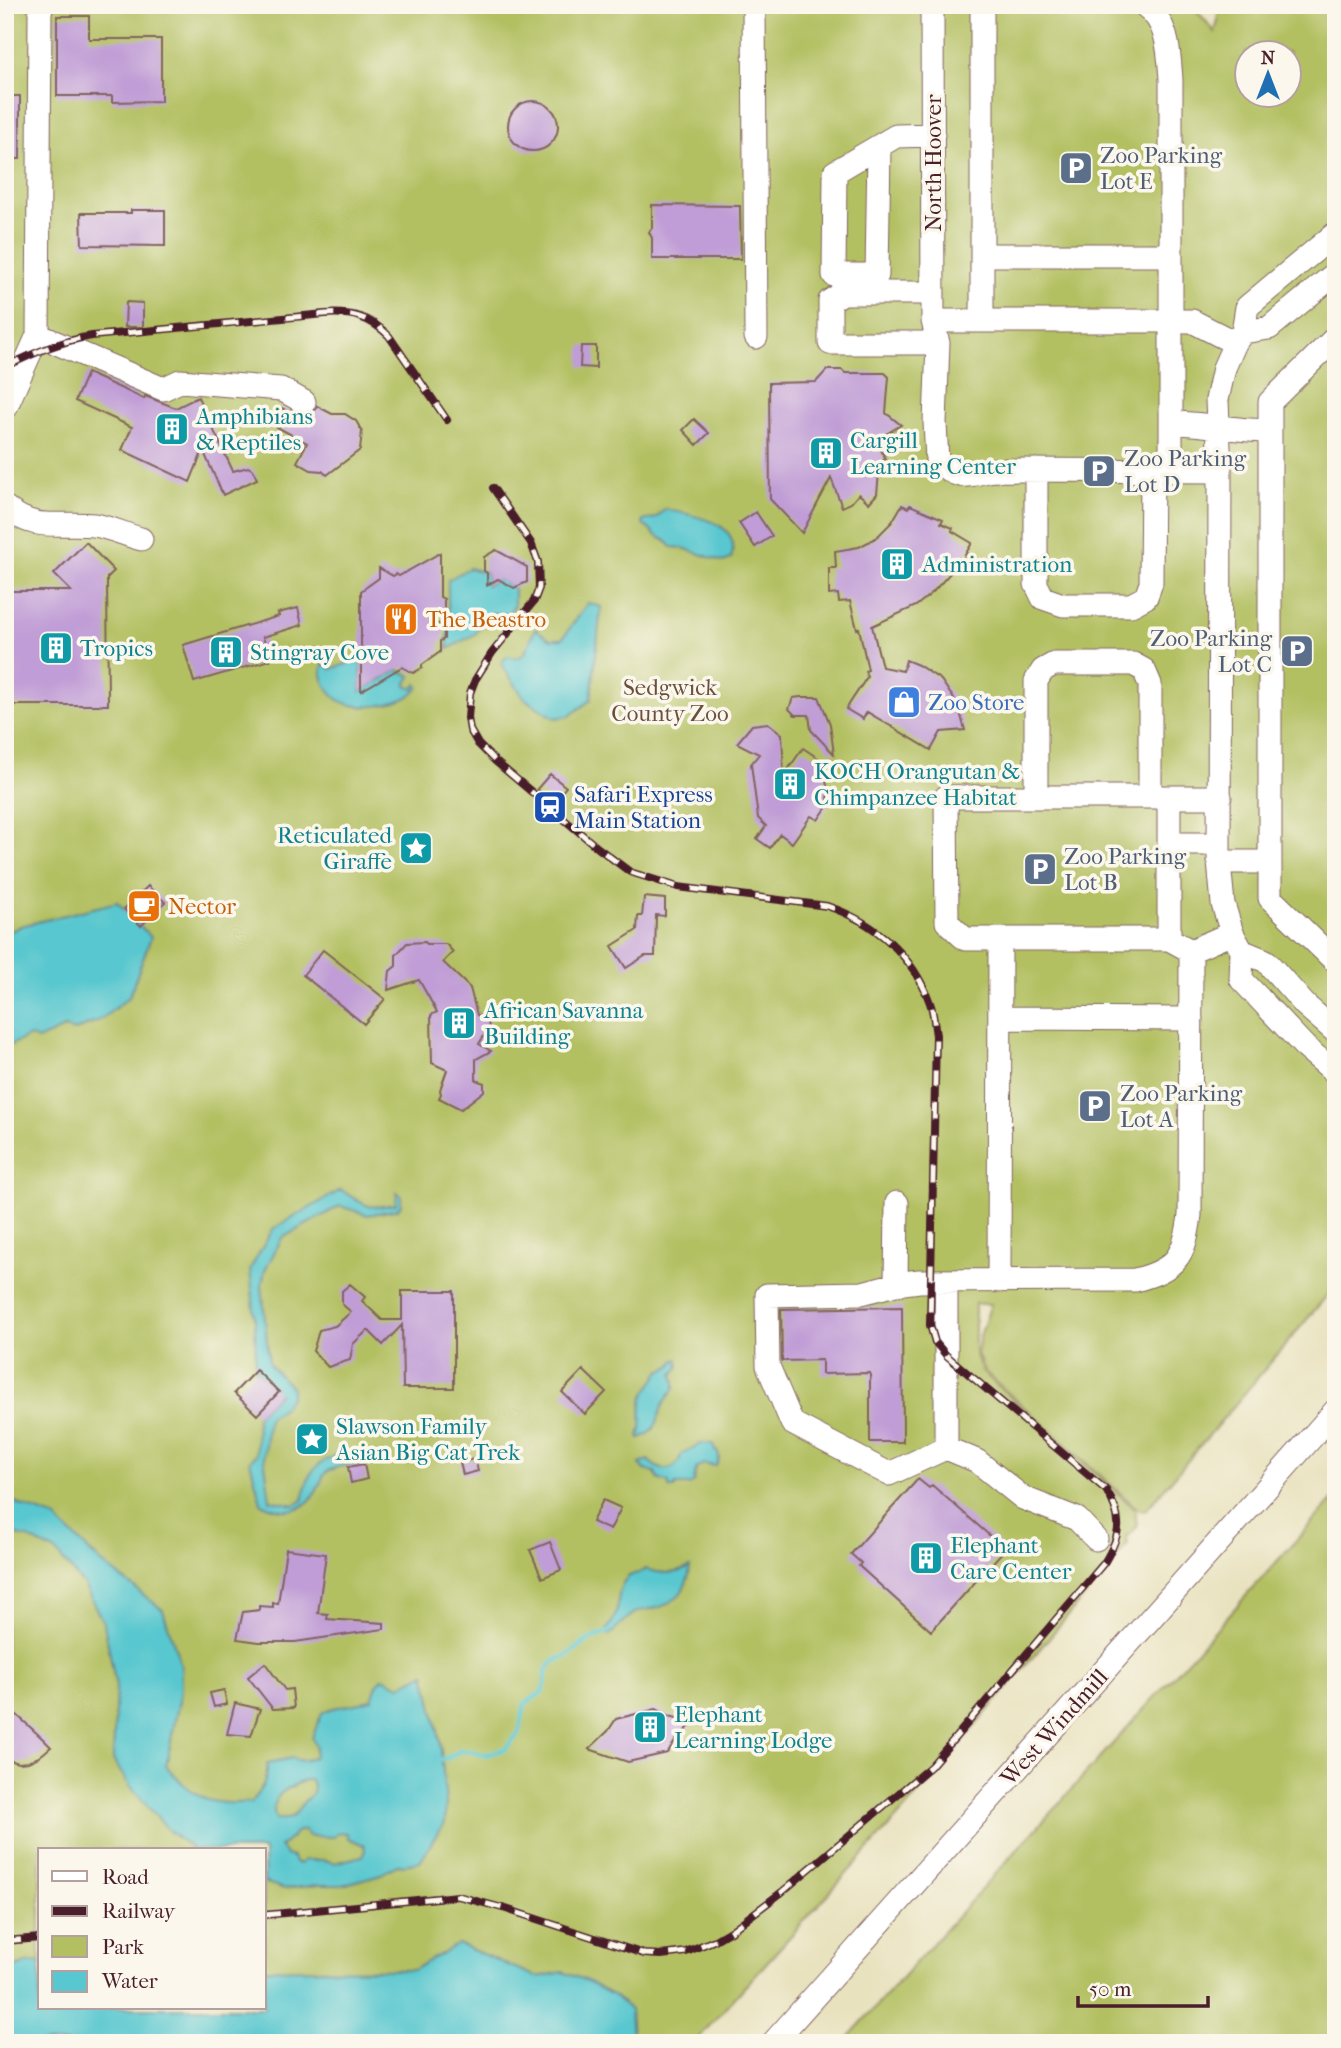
<svg xmlns="http://www.w3.org/2000/svg" width="1341" height="2048" font-family="'IM FELL French Canon',serif">
<style>
.green{fill:#b3c062;stroke:#7e7046;stroke-width:2;fill-rule:evenodd}
.water{fill:#59c7cf;stroke:#52737d;stroke-width:2;fill-rule:evenodd}
.lines{fill:none;stroke-linecap:round;stroke-linejoin:round}
.stream{stroke:#59c7cf;stroke-width:5}
.building{fill:#c09dd6}
.minor-casing{stroke:#82635f;stroke-width:25}
.minor{stroke:#fff;stroke-width:23}
.rail-casing{stroke:#4a1f2b;stroke-width:8}
.rail{stroke:#fbf7ec;stroke-width:5;stroke-dasharray:16;stroke-linecap:butt}
.labels{text-anchor:middle;stroke-width:7;stroke-linejoin:round;paint-order:stroke}
.service-label{font-size:23px;fill:#4e5e75;stroke:#fbf7ec;text-anchor:start}
.street-label{font-size:23px;fill:#4a1f2b;stroke:#fbf7ec}
.culture-label{font-size:23px;fill:#0d838f;stroke:#fbf7ec;text-anchor:start}
.food-label{font-size:23px;fill:#c56008;stroke:#fbf7ec;text-anchor:start}
.park-label{font-size:23px;fill:#6a4f3c;stroke:#fbf7ec}
.shop-label{font-size:23px;fill:#366cbe;stroke:#fbf7ec;text-anchor:start}
.transit-label{font-size:23px;fill:#164399;stroke:#fbf7ec;text-anchor:start}
</style>
<rect width="100%" height="100%" fill="#fbf7ec"/>
<filter id="ink" filterUnits="userSpaceOnUse"><feTurbulence type="fractalNoise" baseFrequency=".0143" numOctaves="2"/><feDisplacementMap in="SourceGraphic" scale="14" xChannelSelector="R" yChannelSelector="G"/><feConvolveMatrix kernelMatrix="1 2 1 2 8 2 1 2 1" color-interpolation-filters="sRGB"/></filter>
<filter id="wash" filterUnits="userSpaceOnUse"><feTurbulence type="fractalNoise" baseFrequency=".00686" numOctaves="4" result="noise"/><feDisplacementMap in="SourceGraphic" scale="28" xChannelSelector="R" yChannelSelector="G"/><feGaussianBlur stdDeviation="1.57" result="paint"/><feColorMatrix in="noise" values="0 0 0 0 0 0 0 0 0 0 0 0 0 0 0 0 0 1.4 0 .05"/><feComposite in="paint" operator="in"/></filter>
<g filter="url(#wash)">
<rect width="100%" height="100%" fill="#e9e2bf"/>
<!-- green -->
<path class="green" d="M5,5h1187l23,27 3,-12v-15h118v1280l-190,225h-7l-155,-139 -7,-18 3,-17 11,-32h-16v49l7,19 153,137 2,18 -11,11 2,6 -223,265 -211,234h-689zM1246,52h42v42h-42zM40,1850h224v158h-224z
M1336,1496v547h-493z"/>
<!-- water -->
<path class="water" d="M665,509c26,7 79,11 66,50l-8,3 -40,-14 -11,-1c-7,-9 -10,-7 -17,-12 -4,-4 -6,-7 -12,-10v-4l13,-3z
M469,568l18,5v12l11,-6 16,9v19l-7,7 -15,-1 -17,21 -27,15v-69z
M588,603l13,4 -10,93 -22,16 -14,2 -30,-19 -24,-35 6,-8 11,2 7,-5 10,-24 16,10h11z
M361,654v37l37,-21 13,6 -5,9 8,4 3,-5 2,3c-10,17 -50,22 -68,18 -17,-3 -35,-25 -27,-42l7,6 15,-5z
M117,902l34,35 -22,60 -27,22 -27,12 -11,-3 -26,12 -9,-4 -24,12v-114l16,-8z
M341,1190c26,16 24,20 55,14l1,-12 4,4v8l-3,5 -30,6 -28,-9 -58,32 -17,32 -3,14 7,80 23,24c0,13 -14,24 -24,30l-4,38 6,44 25,5 8,-5c2,-7 3,-16 6,-23 9,-18 42,-34 58,-19 -10,8 -25,6 -37,12 -9,5 -7,10 -12,18 -12,25 -34,27 -57,15l-11,-42 6,-7 1,-39 22,-22 -23,-23 -1,-50 -5,-51 23,-40z
M678,1359l1,7 -6,9c1,3 3,7 2,11 -1,7 -9,12 -12,19 -7,15 -4,26 -23,33l-1,-2c5,-10 0,-25 4,-38 4,-10 13,-17 17,-27 5,-2 13,-4 15,-11z
M701,1443l12,1 2,7 3,1 1,7 -3,7 -13,-2 -7,5 -2,13 -5,3h-13l-2,3h-5v-5l-11,-4 -3,-7 -10,-2 -5,-6 8,-4c7,8 19,14 29,4 2,-3 3,-7 5,-10 5,-4 14,-6 19,-11z
M5,1497l18,9 31,11 48,46 61,47 18,56v25l-15,75c29,32 40,41 85,36 10,-13 18,-22 16,-39l25,-5c8,4 14,3 22,-1l2,-10 -4,-9 10,-25c16,-10 31,-5 50,-14l5,-14 6,-7 17,8 25,-13 15,68 6,62 -1,20 -7,9 -18,30 -16,3 -5,-1 -18,10 -38,11h-25l-33,4 -21,-7v-32h-70l-25,-19 -39,-45 -17,-26 3,-74 -12,-62 -20,-39 -28,-33 -28,-14 -23,-7zM306,1780h5c7,14 -1,14 -8,23 -10,12 -8,18 -27,16 -9,-23 12,-32 30,-39zM299,1831h6l4,5 25,1c3,-5 7,-5 13,-4l1,5 16,7 1,6 -2,5 -29,7 -9,-3h-21l-4,4 -5,-1 -2,-6 -7,-2 -6,-8 12,-10 2,-4z
M690,1567c-2,21 -12,35 -33,41 -8,2 -16,1 -22,5 -11,6 -16,16 -26,22l-2,-6c17,-19 6,-38 20,-51 5,-6 13,-3 19,-9 16,5 29,6 44,-2z
M458,1944l79,33 26,-5 24,9 29,16 14,13 2,27 -6,6h-621v-71l21,-9 14,-1v46h224v-39l149,1z"/>
<g class="lines">
<!-- stream -->
<path class="stream" d="M442,1759l6,-1 12,-7h10l15,4 20,-6 14,-16 6,-29 16,-11 3,-4 2,-17 3,-6 9,-7 7,-2 22,-16 21,-9"/>
</g>
<g id="blocks">
<!-- building -->
<path class="building" d="M57,16h32v23h72v62l-49,1v-6h-55z
M5,96h15v63h-15z
M508 126a25 25 0 1 1 50 0a25 25 0 1 1-50 0Z
M652,205l88,1 1,53h-89v-21l-3,-6 3,-4z
M131,210h34v36l-83,-1 -1,-32h50z
M126,302l17,1v24h-18z
M581,346h15v22l-16,-1z
M827,370h15l3,3h40l4,4 -3,36 15,12 -15,9 4,7 -11,6 7,12 -6,3 -3,32 -8,9 -10,-9 -8,9 -9,4 -11,-29 -29,55 -32,-34 -1,-116 47,-1z
M87,373l57,26 1,-3 31,12 22,-11 35,74 15,-4 5,3 4,9 -34,16 -20,-45 -13,32 -68,-32 10,-23 -57,-26z
M317,406l15,8h13l11,7 6,10 -2,19 -33,25 -5,-4 -11,-1 -14,-8 10,-19 -34,-18 9,-17 22,12 2,-5 10,-6z
M694,419l15,14 -12,12 -14,-15z
M902,505l6,3 2,-3 33,14 -2,4 12,5 -1,3 20,12 -10,17 -29,32 -17,14 -44,20 10,41 21,4 3,-11 12,5 23,15 17,25 7,25 -24,2 -10,18 -64,-38 -4,7 -17,-10 21,-32 -2,-6 3,-1 -9,-42 -2,1 -7,-28 -11,1 -1,-8 -9,1v-27h7l-1,-17 24,-4 17,-9 16,-16z
M756,512l16,24 -17,11 -16,-24z
M86,542l28,29 -7,7 1,127h-103v-114h66l-17,-17z
M496,550l31,17v15l-13,6 -16,-9 -11,6v-12l-3,-2v-14z
M440,553v44l4,2v12l-14,8 14,8v12l-4,2v11l-18,13v3l-9,5 -11,-6 -41,24v-100l18,-13v-10l14,8 3,-2 3,2z
M298,608l4,17 -39,12 7,23 -76,22 -11,-37 96,-29 -1,-3z
M801,697h18l11,27 4,30 -23,-24 -2,-15h-14l-6,-6 4,-11z
M768,723l14,11 2,41 19,-27 21,14 5,42 -11,16 -7,-4 -19,27 -12,-9 -10,14 -13,-9 9,-13 -8,-8 -7,-54 8,-10 -22,-11 15,-18z
M550,774l16,13 -13,16 -16,-14z
M148,886l17,16 -24,24 -17,-17z
M644,897l21,2v17l-9,-1 -1,41h-10l-19,12 -14,-22 25,-16 1,-14h4z
M425,942l2,2h19l7,8 -10,10 27,26 7,27 10,3 2,9 -10,17 12,7 -15,8v21l8,3v8l-23,18 -22,-11 2,-4 -1,-4 7,-20 -15,-7 -1,-48 6,-3 -18,-32 -31,10 2,-19 6,-5v-11l11,-12z
M323,950l62,49 -21,25 -61,-49z
M350,1284l15,13 -3,4 20,19h20v-29h52v97h-51l-1,-63 -19,20 -15,-15 -15,14 -3,16 -22,7 -15,-16 3,-10 3,-11 16,-4 16,-14 -9,-8v-13z
M902,1307l1,135h-33v-69l-48,1v-14l-40,1 -1,-52z
M256,1370l23,22 -22,23 -23,-22z
M583,1370l23,22 -21,22 -23,-22z
M475,1459l3,12 -15,4 -3,-13z
M364,1464l3,15 -16,4 -3,-16z
M918,1479l11,9 3,-3 73,64 -74,82 -72,-65 2,-3 -10,-9z
M603,1500l18,8 -11,22 -18,-8z
M550,1542l11,28 -19,8 -12,-28z
M286,1549l40,5 -8,59 10,1 -1,5 57,4v6l-89,13h-36l-22,-3 6,-27 16,-2v-4l14,1v-4l5,1z
M265,1663l20,27 7,-1 2,19 -21,1 -25,-32z
M224,1690l3,14 -13,3 -4,-14z
M235,1703l25,6 -9,27 -24,-2z
M5,1704l37,34 9,9 -12,10 -11,5 -9,1 -14,-4z
M656,1709l13,7 25,6 -18,18 -9,13 -39,9 -39,-13 19,-18 8,-12z"/>
</g>
</g>
<g filter="url(#ink)">
<use href="#blocks" fill-opacity="0" stroke="#82635f" stroke-width="2"/>
<g class="lines">
<!-- minor casing -->
<g class="minor-casing">
<path id="minor" d="M754,5l2,332
M932,5l1,316 5,22 -3,80 2,37c20,21 29,16 55,10l228,1
M1144,5c25,17 25,48 27,75v391
M879,147l-2,128h-43l1,-103 61,-36 37,-1
M1336,233l-89,74 -4,25 -8,11 -11,25 -7,32 3,71 -1,391 4,42 9,29 10,18 -1,28 64,68 31,26
M982,255h189
M933,293h-90l-13,8v42h108
M933,321h259l43,22
M982,321v-316
M1243,332l26,-4 67,-55
M38,335l125,54 17,-8 101,8 23,13
M1336,337l-66,65v496l62,60h4
M5,409l33,-74 2,-327 3,-3
M1171,423c33,0 66,8 99,8
M1036,470v114l7,14 20,7h68l15,-8 5,-14 1,-112
M5,507c31,26 53,14 89,18 15,2 32,10 47,14
M1036,797v-116l7,-11 11,-6h79l11,6 6,14v113
M1169,797v142
M1220,797h-274l1,125 18,17h204l22,12 41,-18
M1169,844h50
M1219,862h51
M1242,951l24,10 39,44 31,27
M1000,1018l191,1
M946,1281v167l31,13 46,37 54,21 19,20
M999,1281l1,-342
M896,1284l1,-81
M946,1448l-57,26 -97,-51 -24,-57 -1,-71 95,-2 34,-9 23,-3 216,-1c41,-10 50,-24 55,-65l1,-264
M773,2043l563,-633"/>
</g>
<!-- minor -->
<use href="#minor" class="minor"/>
<!-- rail casing -->
<g class="rail-casing">
<path id="rail" d="M5,367c29,-14 55,-26 87,-31l233,-22c27,-2 45,3 64,22l58,84
M264,1915l194,-19 48,13 138,45 17,1 25,-3 29,-12 17,-10 50,-38 149,-126 173,-203c17,-28 20,-44 2,-73l-160,-135 -11,-13 -5,-17 6,-290c-2,-10 -2,-22 -6,-32 -17,-48 -55,-81 -103,-97l-149,-19 -48,-15 -32,-24 -103,-87 -17,-17 -8,-14 -2,-12 2,-25 5,-13 17,-27 42,-52 5,-13 -1,-26 -7,-19 -38,-55
M5,1941l35,-3"/>
</g>
<!-- rail -->
<use href="#rail" class="rail"/>
</g>
</g>
<!-- icons -->
<defs>
<g id="parking-square" transform="scale(1.75)"><rect x="-9" y="-9" width="18" height="18" rx="4" fill="#5c6f8a" stroke="#fbf7ec"/><path d="M-3.5-5.5H1a3.5 3.5 0 0 1 0 7H-1V5.5H-3.5ZM-1-3.4V-.6H.8a1.4 1.4 0 0 0 0-2.8Z" fill="#fff"/></g>
<g id="building-square" transform="scale(1.75)"><rect x="-9" y="-9" width="18" height="18" rx="4" fill="#0f9aa8" stroke="#fbf7ec"/><path d="M-4-6H4V6H1V3H-1V6H-4ZM-2.5-4.3h1.7v1.8h-1.7ZM.8-4.3h1.7v1.8H.8ZM-2.5-1h1.7V.8h-1.7ZM.8-1h1.7V.8H.8Z" fill="#fff"/></g>
<g id="restaurant-square" transform="scale(1.75)"><rect x="-9" y="-9" width="18" height="18" rx="4" fill="#e8710a" stroke="#fbf7ec"/><path d="M-5-6h1v4h1v-4h1v4h1v-4h1v5L-1.5 .5V6h-2V.5L-5-1ZM5-6V6H3V1.5H1.5Q1.5-4 5-6Z" fill="#fff"/></g>
<g id="shop-square" transform="scale(1.75)"><rect x="-9" y="-9" width="18" height="18" rx="4" fill="#3f7fe0" stroke="#fbf7ec"/><path d="M-5-2.5h2.3a2.7 3.5 0 0 1 5.4 0H5L5.5 6h-11ZM-1.5-2.5h3a1.5 2.3 0 0 0-3 0Z" fill="#fff"/></g>
<g id="station-square" transform="scale(1.75)"><rect x="-9" y="-9" width="18" height="18" rx="4" fill="#1a4fb4" stroke="#fbf7ec"/><path d="M-3-6H3Q5-6 5-4V2Q5 4 3 4L4.5 6H3L1.5 4h-3L-3 6H-4.5L-3 4Q-5 4-5 2V-4Q-5-6-3-6ZM-3.5-4v3h7v-3ZM-3.5 1v1.5H-2V1ZM2 1v1.5H3.5V1Z" fill="#fff"/></g>
<g id="sight-square" transform="scale(1.75)"><rect x="-9" y="-9" width="18" height="18" rx="4" fill="#0f9aa8" stroke="#fbf7ec"/><path d="M0-6L1.8-2.2L6-1.7L2.9 1.2L3.7 5.4L0 3.3L-3.7 5.4L-2.9 1.2L-6-1.7L-1.8-2.2Z" fill="#fff"/></g>
<g id="cafe-square" transform="scale(1.75)"><rect x="-9" y="-9" width="18" height="18" rx="4" fill="#e8710a" stroke="#fbf7ec"/><path d="M-5.5-4.5H6V0H3Q3 3.5 0 3.5H-2.5Q-5.5 3.5-5.5 0ZM3-3.2v2h1.7v-2ZM-6 4.5H4V6H-6Z" fill="#fff"/></g>
</defs>
<g fill-rule="evenodd">
<use href="#parking-square" x="1076" y="168"/>
<use href="#building-square" x="172" y="429"/>
<use href="#building-square" x="826" y="453"/>
<use href="#parking-square" x="1099" y="471"/>
<use href="#building-square" x="897" y="564"/>
<use href="#restaurant-square" x="401" y="619"/>
<use href="#building-square" x="56" y="648"/>
<use href="#parking-square" x="1297" y="651"/>
<use href="#building-square" x="226" y="652"/>
<use href="#shop-square" x="904" y="702"/>
<use href="#building-square" x="790" y="784"/>
<use href="#station-square" x="550" y="807"/>
<use href="#sight-square" x="416" y="848"/>
<use href="#parking-square" x="1040" y="869"/>
<use href="#cafe-square" x="144" y="906"/>
<use href="#building-square" x="459" y="1023"/>
<use href="#parking-square" x="1095" y="1106"/>
<use href="#sight-square" x="312" y="1439"/>
<use href="#building-square" x="926" y="1558"/>
<use href="#building-square" x="650" y="1727"/>
</g>
<g class="labels">
<!-- service labels -->
<g class="service-label">
<text x="1100" y="163">Zoo Parking<tspan x="1100" dy="26">Lot E</tspan></text>
<text x="1124" y="466">Zoo Parking<tspan x="1124" dy="26">Lot D</tspan></text>
<text x="1272" y="646" text-anchor="end">Zoo Parking<tspan x="1272" dy="26">Lot C</tspan></text>
<text x="1064" y="864">Zoo Parking<tspan x="1064" dy="26">Lot B</tspan></text>
<text x="1120" y="1101">Zoo Parking<tspan x="1120" dy="26">Lot A</tspan></text>
</g>
<!-- street labels -->
<g class="street-label">
<text transform="translate(933 163) rotate(-90)" y="8">North Hoover</text>
<text transform="translate(1054 1727) rotate(-48)" y="8">West Windmill</text>
</g>
<!-- culture labels -->
<g class="culture-label">
<text x="196" y="424">Amphibians<tspan x="196" dy="26">&amp; Reptiles</tspan></text>
<text x="850" y="448">Cargill<tspan x="850" dy="26">Learning Center</tspan></text>
<text x="922" y="572">Administration</text>
<text x="80" y="656">Tropics</text>
<text x="250" y="660">Stingray Cove</text>
<text x="814" y="779">KOCH Orangutan &amp;<tspan x="814" dy="26">Chimpanzee Habitat</tspan></text>
<text x="392" y="843" text-anchor="end">Reticulated<tspan x="392" dy="26">Giraffe</tspan></text>
<text x="484" y="1018">African Savanna<tspan x="484" dy="26">Building</tspan></text>
<text x="336" y="1434">Slawson Family<tspan x="336" dy="26">Asian Big Cat Trek</tspan></text>
<text x="950" y="1553">Elephant<tspan x="950" dy="26">Care Center</tspan></text>
<text x="674" y="1722">Elephant<tspan x="674" dy="26">Learning Lodge</tspan></text>
</g>
<!-- food labels -->
<g class="food-label">
<text x="426" y="627">The Beastro</text>
<text x="168" y="914">Nector</text>
</g>
<!-- park labels -->
<g class="park-label">
<text x="670" y="695">Sedgwick<tspan x="670" dy="26">County Zoo</tspan></text>
</g>
<!-- shop labels -->
<g class="shop-label">
<text x="928" y="710">Zoo Store</text>
</g>
<!-- transit labels -->
<g class="transit-label">
<text x="574" y="802">Safari Express<tspan x="574" dy="26">Main Station</tspan></text>
</g>
</g>
<!-- margin -->
<rect width="1341" height="2048" fill="none" stroke="#fbf7ec" stroke-width="28"/>
<!-- legend -->
<rect x="38" y="1848" width="228" height="161" fill="#fbf7ec" stroke="#b4a19f" stroke-width="2"/>
<rect x="52" y="1871" width="35" height="10" fill="#ffffff" stroke="#b4a19f" stroke-width="2"/>
<text x="102" y="1884" font-size="21" fill="#4a1f2b">Road</text>
<rect x="52" y="1906" width="35" height="10" fill="#4a1f2b" stroke="#b4a19f" stroke-width="2"/>
<text x="102" y="1918" font-size="21" fill="#4a1f2b">Railway</text>
<rect x="52" y="1936" width="35" height="21" fill="#b3c062" stroke="#b4a19f" stroke-width="2"/>
<text x="102" y="1954" font-size="21" fill="#4a1f2b">Park</text>
<rect x="52" y="1971" width="35" height="21" fill="#59c7cf" stroke="#b4a19f" stroke-width="2"/>
<text x="102" y="1988" font-size="21" fill="#4a1f2b">Water</text>
<!-- north arrow -->
<g transform="translate(1268 74)"><circle r="33" fill="#fbf7ec" stroke="#b4a19f" stroke-width="2"/>
<path d="M0-5L12 26L0 18L-12 26Z" fill="#1f6fb2"/>
<text y="-10" font-size="19" font-weight="bold" text-anchor="middle" fill="#4a1f2b">N</text>
</g>
<!-- scale -->
<path d="M1078 1996v10h130v-10" fill="none" stroke="#4a1f2b" stroke-width="3.5"/>
<text x="1089" y="1996" font-size="21" fill="#4a1f2b" stroke="#fbf7ec" stroke-width="5" paint-order="stroke">50 m</text>
</svg>
